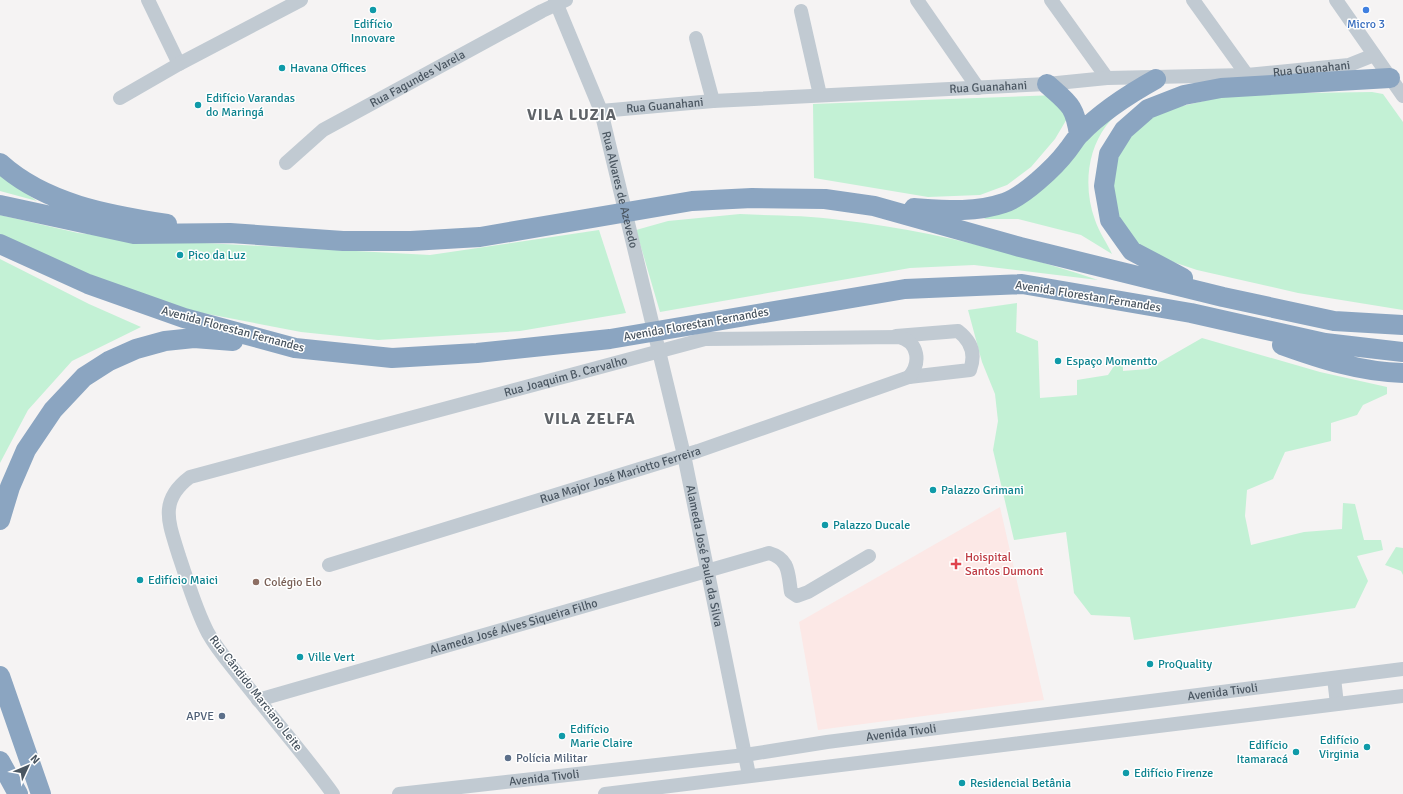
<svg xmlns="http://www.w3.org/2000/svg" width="1403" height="794" font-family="Signika,sans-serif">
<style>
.medical{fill:#fce8e6}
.green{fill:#c3f1d5}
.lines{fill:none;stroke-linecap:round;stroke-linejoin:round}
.minor{stroke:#c1cad2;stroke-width:14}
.highway{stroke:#8ba5c1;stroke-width:20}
.culture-dot{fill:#0f9aa8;stroke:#fff;stroke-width:1.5}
.shop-dot{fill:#3f7fe0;stroke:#fff;stroke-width:1.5}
.health-dot{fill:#e0444e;stroke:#fff;stroke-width:1.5}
.education-dot{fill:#8d6e63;stroke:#fff;stroke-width:1.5}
.service-dot{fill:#5c6f8a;stroke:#fff;stroke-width:1.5}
.labels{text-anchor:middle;stroke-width:3;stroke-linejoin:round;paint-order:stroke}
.culture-label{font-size:12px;fill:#0d838f;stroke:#fff;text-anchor:start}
.shop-label{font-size:12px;fill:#366cbe;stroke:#fff}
.street-label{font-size:12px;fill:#4a5661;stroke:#fff}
.health-label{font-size:12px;fill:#be3a42;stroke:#fff;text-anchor:start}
.education-label{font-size:12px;fill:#785e54;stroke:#fff;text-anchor:start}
.service-label{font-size:12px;fill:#4e5e75;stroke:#fff;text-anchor:end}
.district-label{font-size:16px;font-weight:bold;letter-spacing:1px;fill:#5f6368;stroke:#fff}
</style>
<rect width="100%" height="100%" fill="#f5f3f3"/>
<!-- medical -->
<path class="medical" d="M1000,507l44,193 -226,30 -19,-108z"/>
<!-- green -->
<path class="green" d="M1372,92l11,2 20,28v188l-105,-17 -101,-23 -48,-16 -11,-8 -24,-33 -4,-27 10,-41 28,-31 86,-20z
M1057,95l11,22 -13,22 -24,28 -24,18 -27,10 -52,2 -114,-19 -1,-74z
M1127,104c-7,7 -15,14 -21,22 -20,27 -22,64 -11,94 4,12 12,23 17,34l-31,-19 -63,-16h-34l45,-26z
M0,175l37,26 -37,-10z
M740,214c33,2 67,1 100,6 89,10 173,32 258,60l-124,-15 -64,3 -250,44 -24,-82 32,-9z
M0,215l78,18 53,6 299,16 169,-25 27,83 -106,18 -142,9 -77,-8 -114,-22 -83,-27 -104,-49z
M0,259l89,45 52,23 -69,34 -44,49 -28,53z
M1017,303l-1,29 22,9 2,57 37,-3v-15l31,-5 6,-9 9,-7v12l25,-2 54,-31 118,34 67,15v7l-24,11 -6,10 -26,8v18l-46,11 -12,27 -26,11 -2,26 6,29 53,-13 38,-3 1,-26 12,1 9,36h17l2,10 -26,6 11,25 -13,27 -221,32 -4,-23 -39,-2 -17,-22 -8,-61 -52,8 -21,-90 5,-29 -3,-27 -13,-32 -14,-52z
M1396,547l7,1v27l-2,-4 -16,-6z"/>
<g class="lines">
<!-- minor -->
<g class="minor">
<path d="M148,0l31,64"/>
<path id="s1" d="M555,0l46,111 83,344 65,320"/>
<path d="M917,0l61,88"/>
<path d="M1051,0l56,78"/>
<path d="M1193,0l54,75"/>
<path d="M1336,0l67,96"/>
<path d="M801,11l19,84"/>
<path d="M696,38l17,63"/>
<path d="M120,98l59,-34 122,-64"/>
<path id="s2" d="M601,111l112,-10 334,-17 60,-6 140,-3 102,-10 25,-10"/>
<path id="s3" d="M286,163l37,-33 219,-119 24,-11"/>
<path id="s4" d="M329,565l369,-114 211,-74 61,-7c6,-16 1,-29 -12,-39l-62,5"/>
<path d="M1334,678l3,26"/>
<path id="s5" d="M258,700l511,-147c21,6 19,21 22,39l6,4 11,-4 61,-36"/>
<path id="s6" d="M333,794c-28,-39 -59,-74 -89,-112 -12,-16 -26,-31 -36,-49 -13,-25 -20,-51 -29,-77 -10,-33 -21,-55 11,-79l515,-138 194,-2c20,5 22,26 10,40"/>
<path id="s7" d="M399,794l346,-39 82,-13 576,-73"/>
<path d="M605,794l798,-98"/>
</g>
<!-- highway -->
<path class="highway" d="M1047,84c21,19 28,21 32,51
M0,163c45,41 109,52 167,61
M0,205l134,29 96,-1 113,8h68l69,-4 212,-36 60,-3 73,1 49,7 146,41 203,50 111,24 69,4
M914,208c30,2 61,5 90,-5 19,-6 51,-36 63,-52 5,-6 8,-12 13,-17 22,-23 49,-40 76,-55
M0,244l88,40 96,34 111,30 97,10 85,-5 133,-14 295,-50 117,-5 169,29 134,30 78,9
M1183,278l-51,-27 -22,-31 -6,-34 5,-32 15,-24 24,-21 36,-14 37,-7 169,-10
M1282,345c39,14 79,27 121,28
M0,520l10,-33 16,-37 27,-40 31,-33 25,-16 27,-12 29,-8 29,-3 39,3
M0,676l41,118
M0,761l18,33"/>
</g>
<!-- markers -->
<g class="culture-dot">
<circle cx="373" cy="10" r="4"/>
<circle cx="282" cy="68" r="4"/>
<circle cx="198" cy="105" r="4"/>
<circle cx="180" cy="255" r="4"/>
<circle cx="1058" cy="361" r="4"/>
<circle cx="933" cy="490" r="4"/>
<circle cx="825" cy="525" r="4"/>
<circle cx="140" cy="580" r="4"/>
<circle cx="300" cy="657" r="4"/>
<circle cx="1150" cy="664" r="4"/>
<circle cx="562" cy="736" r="4"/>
<circle cx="1367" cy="747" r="4"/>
<circle cx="1296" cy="752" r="4"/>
<circle cx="1126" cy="773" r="4"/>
<circle cx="962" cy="783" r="4"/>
</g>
<circle class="shop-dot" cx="1366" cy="10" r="4"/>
<path class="health-dot" d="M954 558h4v4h4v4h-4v4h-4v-4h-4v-4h4z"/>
<circle class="education-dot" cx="256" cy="582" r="4"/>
<g class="service-dot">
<circle cx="222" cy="716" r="4"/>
<circle cx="508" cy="758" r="4"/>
</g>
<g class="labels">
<!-- culture labels -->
<g class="culture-label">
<text x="373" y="28" text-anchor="middle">Edifício<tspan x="373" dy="14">Innovare</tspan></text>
<text x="290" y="72">Havana Offices</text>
<text x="206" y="102">Edifício Varandas<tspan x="206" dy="14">do Maringá</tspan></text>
<text x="188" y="259">Pico da Luz</text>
<text x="1066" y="365">Espaço Momentto</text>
<text x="941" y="494">Palazzo Grimani</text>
<text x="833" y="529">Palazzo Ducale</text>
<text x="148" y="584">Edifício Maici</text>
<text x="308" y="661">Ville Vert</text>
<text x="1158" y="668">ProQuality</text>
<text x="570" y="733">Edifício<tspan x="570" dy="14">Marie Claire</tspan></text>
<text x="1359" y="744" text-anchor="end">Edifício<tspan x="1359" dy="14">Virginia</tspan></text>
<text x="1288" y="749" text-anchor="end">Edifício<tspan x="1288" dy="14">Itamaracá</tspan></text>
<text x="1134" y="777">Edifício Firenze</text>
<text x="970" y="787">Residencial Betânia</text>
</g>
<!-- shop labels -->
<g class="shop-label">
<text x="1366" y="28">Micro 3</text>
</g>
<!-- street labels -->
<g class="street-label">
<text dy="4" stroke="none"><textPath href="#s2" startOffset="712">Rua Guanahani</textPath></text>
<text dy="4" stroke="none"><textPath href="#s3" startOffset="157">Rua Fagundes Varela</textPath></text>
<text dy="4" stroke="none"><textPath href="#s2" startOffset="388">Rua Guanahani</textPath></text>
<text dy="4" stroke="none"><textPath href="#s2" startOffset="64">Rua Guanahani</textPath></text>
<text dy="4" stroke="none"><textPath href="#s1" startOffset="201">Rua Alvares de Azevedo</textPath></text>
<text transform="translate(1088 296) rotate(9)" y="4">Avenida Florestan Fernandes</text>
<text transform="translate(696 324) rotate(-10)" y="4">Avenida Florestan Fernandes</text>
<text transform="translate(233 329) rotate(15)" y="4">Avenida Florestan Fernandes</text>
<text dy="4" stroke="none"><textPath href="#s6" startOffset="763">Rua Joaquim B. Carvalho</textPath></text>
<text dy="4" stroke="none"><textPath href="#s4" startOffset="305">Rua Major José Mariotto Ferreira</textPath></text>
<text dy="4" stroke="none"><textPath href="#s1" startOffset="577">Alameda José Paula da Silva</textPath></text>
<text dy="4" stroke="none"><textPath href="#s5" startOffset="266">Alameda José Alves Siqueira Filho</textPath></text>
<text dy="4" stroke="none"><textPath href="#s7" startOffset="830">Avenida Tivoli</textPath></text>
<text transform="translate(256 693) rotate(52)" y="4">Rua Cândido Marciano Leite</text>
<text dy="4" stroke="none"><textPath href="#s7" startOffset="506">Avenida Tivoli</textPath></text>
<text dy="4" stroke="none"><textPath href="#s7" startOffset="146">Avenida Tivoli</textPath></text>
</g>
<!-- health labels -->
<g class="health-label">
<text x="965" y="561">Hoispital<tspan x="965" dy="14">Santos Dumont</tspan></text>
</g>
<!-- education labels -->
<g class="education-label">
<text x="264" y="586">Colégio Elo</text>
</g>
<!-- service labels -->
<g class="service-label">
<text x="214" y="720">APVE</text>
<text x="516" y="762" text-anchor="start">Polícia Militar</text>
</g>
<!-- district labels -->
<g class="district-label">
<text x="572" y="120">VILA LUZIA</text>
<text x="590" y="424">VILA ZELFA</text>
</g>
</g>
<!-- north arrow -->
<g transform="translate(28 766) rotate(46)" stroke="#ffffff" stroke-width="3" paint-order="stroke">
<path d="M0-3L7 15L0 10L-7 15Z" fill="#4a5661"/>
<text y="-6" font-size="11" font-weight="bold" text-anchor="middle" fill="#4a5661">N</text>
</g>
</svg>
